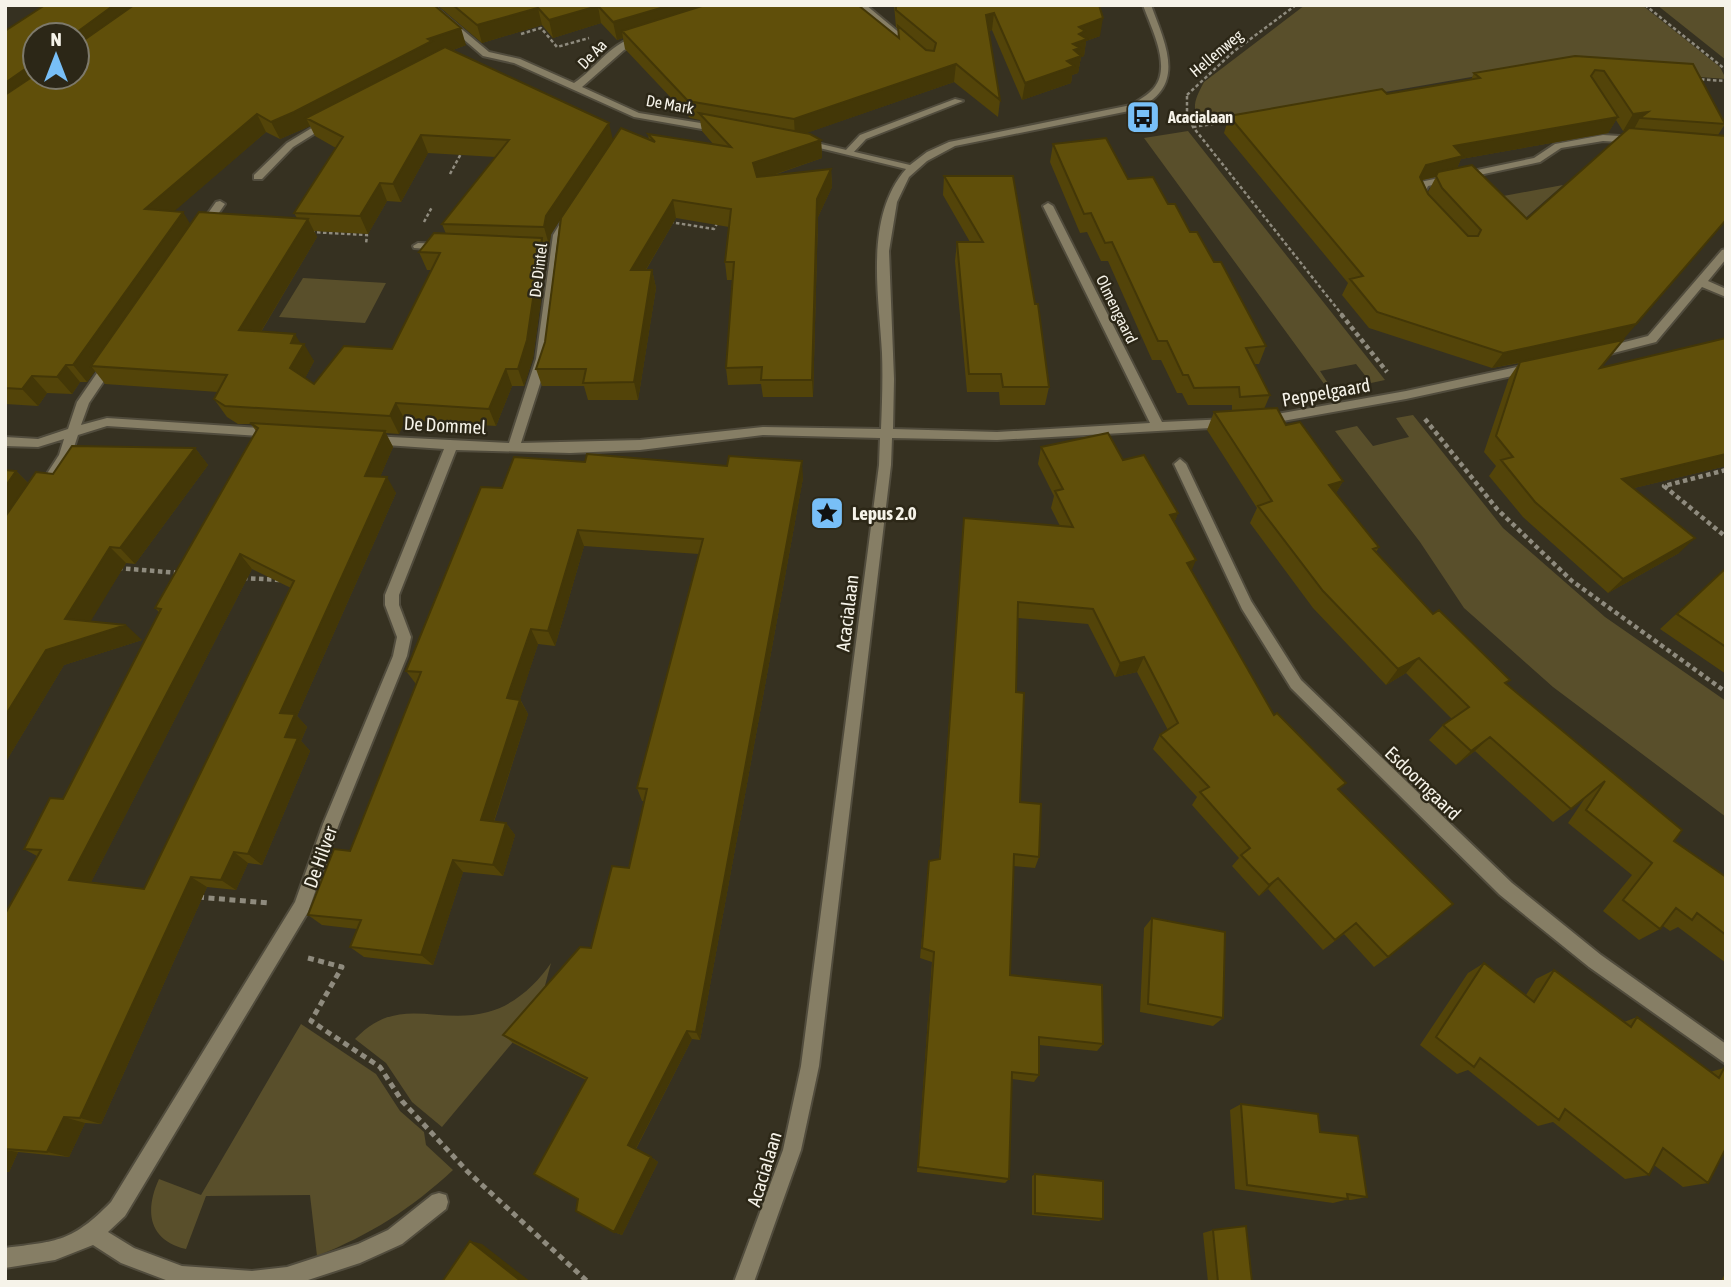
<svg xmlns="http://www.w3.org/2000/svg" width="1731" height="1287" font-family="'Asap Condensed',sans-serif">
<style>
.green{fill:#594f2b}
.lines{fill:none;stroke-linecap:round;stroke-linejoin:round}
.service-casing{stroke:#514c3d;stroke-width:4}
.minor-casing{stroke:#514c3d;stroke-width:4}
.path-far2{stroke:#8f8b7e;stroke-width:2.5;stroke-dasharray:3.5 2.5;stroke-linecap:butt}
.path-far1{stroke:#8f8b7e;stroke-width:4.5;stroke-dasharray:4.5 3.5;stroke-linecap:butt}
.path{stroke:#8f8b7e;stroke-width:5;stroke-dasharray:6 4.5;stroke-linecap:butt}
.service{fill:#867e65;fill-rule:evenodd}
.minor{fill:#867e65;fill-rule:evenodd}
.wall{fill:#534409;fill-rule:evenodd}
.shaded-wall{fill:#433707}
.building{fill:#604f0a;stroke:#433707;stroke-width:2;fill-rule:evenodd}
.labels{text-anchor:middle;stroke-width:5;stroke-linejoin:round;paint-order:stroke}
.far-street-label{font-size:16px;fill:#f6f3e9;stroke:#2c2717}
.far-poi-label{font-size:16px;font-weight:bold;fill:#f6f3e9;stroke:#2c2717;text-anchor:start}
.street-label{font-size:19px;fill:#f6f3e9;stroke:#2c2717}
.poi-label{font-size:19px;font-weight:bold;fill:#f6f3e9;stroke:#2c2717;text-anchor:start}
</style>
<rect width="100%" height="100%" fill="#363121"/>
<!-- green -->
<path class="green" d="M1305,5h337l78,62 6,12 -185,-14 -341,59c-9,-17 -5,-25 4,-42z
M1657,5h69v55z
M1188,131l197,249 -14,3 -15,-19 -36,7 13,20 -3,1 -186,-254z
M1563,185l-41,36 -24,-24z
M303,278l83,5 -21,40 -86,-6z
M1413,415l90,113 102,89 121,84v116l-173,-130 -89,-79 -44,-66 -85,-111 22,-5 16,20 36,-9 -13,-19z
M551,963l-13,49 -96,115 -30,-25 -26,-39 -31,-24c44,-46 82,-13 133,-27 26,-7 48,-27 63,-49z
M301,1024l75,50 24,37 24,21 2,13 27,25c-42,39 -83,65 -136,86l-7,-61 -104,1 -20,53c-37,-9 -42,-37 -27,-70l42,16z"/>
<g class="lines">
<!-- service casing -->
<g class="service-casing">
<path id="service" d="M955,99l8,2 -97,38 -14,15 -8,-2 16,-17z
M1603,135l34,2 5,3 -5,3 -34,-2 -42,7 -21,14 -112,24 -3,6 1,10h-8l-3,-10 5,-10 114,-24 21,-14z
M418,243l25,1 5,3 -5,3 -29,-2 -1,-2z"/>
</g>
<!-- minor casing -->
<g class="minor-casing">
<path id="minor" d="M424,5h9l56,47 31,7 54,24c22,-14 41,-47 69,-46v4l-19,9 -42,37 57,26 80,13 5,3 -5,3 -85,-15 -120,-54 -31,-7z
M857,5h9l48,40v4h-6z
M1143,5h8c15,41 37,83 -17,105l-179,36 -28,15 -18,16 -12,25 -8,49 5,128 -1,50 104,3 153,-9 -107,-217 5,-3 5,3 109,216 66,-3 6,4 -6,4 -231,13 -105,-2 -1,27 -72,601 -18,84 -47,132h-20l49,-132 18,-84 78,-601 1,-27 -117,-3 -123,15 -70,3 -114,-3 -57,145v10l12,32 -4,19 -68,168 -31,88 -183,304 -17,16 26,16 48,18 70,5 35,-4 71,-23 30,-14 44,-35 7,-2 7,2 2,7 -2,7 -44,35 -42,19 -58,19h-131l-50,-19 -28,-18 -38,15 -50,8v-20c53,-7 67,-6 106,-46l184,-300 28,-78 70,-168 4,-19 -12,-32v-10l59,-146 -73,-5 -6,-4 6,-4 138,7 27,-84 17,-124 11,-18h8l1,2 -10,16 -15,124 -27,84 119,-3 123,-13 118,2c1,-25 2,-51 1,-76 -3,-58 -18,-136 24,-184l-107,-26 5,-3 106,25 17,-13 22,-10 182,-37c8,-5 17,-10 23,-17 18,-22 -3,-60 -11,-83z
M325,120l8,2 -40,25 -31,32h-8v-4l33,-32z
M220,201l5,3 -18,26h-8v-4l17,-24z
M1726,249v10l-18,22 18,8v8l-24,-10 -46,55 -58,15 -4,-1v-6l54,-14 74,-86z
M110,359l6,4 -27,40 -8,22 26,-7 167,11 6,4 -6,4 -167,-11 -29,9 -7,21 -24,36h-8l-2,-3 22,-34 5,-16 -26,8 -33,-1v-9l33,2 30,-10 9,-27 29,-42z
M1531,364l4,1v6l-129,28 -140,25 -6,-4 6,-4 140,-25z
M1180,459l6,5 65,137 50,79 211,203 89,72 125,89v20l-137,-97 -89,-72 -209,-207 -49,-79 -68,-145z"/>
</g>
<!-- path-far2 -->
<path class="path-far2" d="M1645,5l81,65
M521,34l20,-6 16,19 32,-9
M1695,79l31,2
M1187,95l46,-43 63,-47
M1187,96v17l6,14 150,189
M1193,127l40,-6
M450,174l13,-24
M424,222l8,-15
M670,222l44,7 5,-9
M311,232l56,3 -1,9"/>
<!-- path-far1 -->
<path class="path-far1" d="M1341,314l46,58
M1425,419l72,90 75,72 154,111
M1726,470l-62,16 62,51
M118,568l61,5
M243,578l37,2"/>
<!-- path -->
<path class="path" d="M198,897l71,6
M308,958l34,9 -31,54 69,46 22,34 66,71 120,110"/>
<!-- service -->
<use href="#service" class="service"/>
<!-- minor -->
<use href="#minor" class="minor"/>
</g>
<!-- wall -->
<path class="wall" d="M437,5h421l40,32v-8l-2,-2 -2,-22h205l1,31 -14,5 -2,15 -3,1 -3,16 -6,2 -1,8 -49,17 -30,-70 -3,1 11,69 -2,17 -44,-35 -148,51 15,7 1,18 -51,18 60,-7 1,18 -14,30 -5,180h-50l-2,-13 -33,1 -2,-17 7,-88h-6l-2,-18 4,-35 -53,-9 -30,52h6l4,18 -18,112h-50l-4,-14h-42l-6,-17 9,-27 15,-123 -9,15 -2,11h-5l3,11 -14,102 -9,28h-12l-16,40 -91,-6 -6,14 -14,-1 8,14 -13,30 16,16 -99,223 10,11 -6,14 9,10 -48,114 -14,-2 -12,27 -29,-3 -106,237 -16,-1 -16,34 -51,-5 -9,20h-4v-258l32,-58 -13,-7 39,-50 97,-186 -5,-5 101,-177 -5,-7h-13l-11,-7 -13,-18 4,-7 -113,-8 -10,-13 -8,11h-7l-8,12 -25,-1 -9,13 -33,-2v-373l461,14 -13,5 160,90h36l-1,-6 66,11 -12,-14 -2,-11 -10,-2 -65,-69 -2,-11 -6,2 -16,-17 -48,15 -11,-13 -60,18zM35,35l42,42h-42zM310,126l5,10 21,12 -42,65 3,5 -107,6 -16,-13 92,-79 14,7zM428,153l68,4 -54,67 4,10 -27,18 8,18h4l-39,79 -78,35 -9,-6 9,-17 -13,-18 -40,-11 56,-95 -3,-6 54,3 19,-33 14,1zM252,569l39,19 -147,301 -53,-7z
M1575,56l150,68 -7,11 -95,205 -22,28 125,-30v128l-92,22 45,65 -71,40 -85,-76 -34,-41 7,-10 -12,-14 25,-74 10,-15 -27,5 -123,-40 -27,-33 6,-12 -124,-150 5,-17 158,-22 84,-14 3,-7zM1616,120l7,11 4,-1 -100,89 -70,-51 4,-9 147,-26zM1436,177l-8,15 1,3 -7,-15z
M1053,144l75,35 40,25 46,58 52,84 -7,18h-5l16,31 -6,14 22,16 57,56 -7,12 43,54 -3,5 57,62 73,70 168,157 52,36v86l-48,-36 -8,4 -7,-5 -3,3 -21,11 -36,-29 29,-36 -64,-52 17,-25 -32,24 -78,-71 -19,14 -27,-25 14,-15 9,-6 -46,-46 -20,12 -73,-77 -63,-85 7,-15 -50,-78 7,-18 18,-1v-6h-44l-6,-12h-5l-16,-33h-9l-44,-99h-7l-14,-29 -7,1 -30,-71z
M944,176h69l36,211 -4,18h-45l-1,-13h-32l-12,-131 2,-19h13l-27,-47z
M1041,447l82,13 55,53 -4,10 17,47 83,145 66,76 48,166 -14,10 -30,-33 -21,16 -55,-61 -9,7 -27,-30 7,-8 -47,-53 5,-8 -44,-48 7,-14 8,-5 -31,-58 -22,5 -27,-53 -70,-6 -2,74 4,110 19,55 -4,11 -21,-2 -4,109 93,69 -6,7 -58,-6v30l-5,7 -22,-3 -3,100 -4,4 -88,-11 15,-210 -12,-4 9,-97 10,-2 25,-341 96,8 -9,-18 3,-12 -16,-32z
M195,448l13,17 -73,99 -9,-1 -36,58 52,19 -78,25 -59,98v-293l11,1 12,12 25,-9z
M803,478l-103,562 -8,-1 -56,110 15,8 7,5 -36,73 -8,-3 -36,-33 8,-119 -73,-37 -10,-8 88,-87 38,-80 15,-67h-2l-5,-13 62,-234 -115,-8 -29,100 -17,-2 -18,55 8,15 -34,108 12,1 9,12 -12,41 -40,-4 -30,93 -69,-8 -14,-10 7,-18 -35,-4 -14,-10 42,-64 66,-167 -10,-13 96,-183z
M1726,568v106l-66,-45z
M1152,918l71,100 -10,8 -73,-14 4,-84z
M1484,963l42,32 10,-16 18,-9 70,52 13,-5 73,55 14,-4 -16,115 -25,4 -29,-22 -5,10 -24,4 -72,-57 -15,4 -70,-56 -11,4 -37,-29 48,-72z
M1241,1104l126,93 -16,3h-6l-12,3 -98,-14 -5,-79z
M1035,1174l68,45 -4,2 -67,-6v-39z
M1213,1230l39,52h-44l-5,-49z
M1726,1271v11h-5z"/>
<!-- shaded-wall -->
<path class="shaded-wall" d="M114,5h32l-69,53v-23h-4z
M671,5h59l-108,26 1,7 -6,2 -4,-18z
M598,6l3,17 -48,15 -4,-18z
M538,8l4,17 -60,18 -5,-18z
M994,13l-2,17 -8,2 2,-17z
M1103,18l-3,18 -14,5 -2,15 -3,1 -3,16 -6,2 -1,8 -49,17 3,-17 48,-39 6,-17z
M461,28l5,17 -29,11 -131,62 4,8 -30,13 -9,-17 157,-83z
M35,62v15l-30,33v-27z
M956,64l-2,18 -159,55 -1,-18z
M1648,112l-8,6 -6,11 -11,2 10,-17z
M257,114l9,18 -110,95 -11,-18z
M1618,117l-10,16 -147,26 -6,13 -37,9 8,-16 28,-19z
M609,123l4,17 -62,94 -2,11 -5,-18 2,-11z
M421,135l7,18 -27,49 -8,-18z
M821,140l1,18 -67,23 -2,-18z
M831,169l1,18 -14,30 -5,180 -1,-17 5,-181z
M380,183l7,18 -19,33 -8,-18z
M673,200l3,18 -41,70 -4,-18z
M183,212l11,18 -103,136 4,5 -8,11 -14,-17z
M308,219l9,18 -66,111 -12,-18z
M1726,220v1l-104,120 -35,44 35,-44 -130,27 11,-15z
M542,238l5,18 -14,102 -9,28 -6,-17z
M652,270l4,18 -18,112 -4,-18z
M295,334l7,12 2,-2 10,17 -13,25 -11,-18 1,-25z
M66,365l14,17 -8,12 -15,-17z
M506,369l6,17 -16,40 -7,-17z
M32,376l15,17 -9,13 -16,-17z
M396,403l9,17 -6,14 -9,-18z
M385,431l8,16 -19,44 -9,-15z
M195,448l13,17 -73,99 -15,-16z
M1726,454v12l-117,28 13,-15z
M802,461l1,17 -103,562 -4,-8z
M16,471l17,17 -28,40v-41z
M387,477l9,16 -99,223 10,11 -6,14 9,10 -48,114 -14,-11 37,-117 -5,-24z
M1343,481l-10,17 -4,-13z
M1178,513l-6,16 -2,-14z
M578,530l6,16 -29,100 -7,-15z
M1695,538l-16,15 -71,40 15,-14z
M110,547l16,16 -43,71 -18,-15z
M240,554l12,15 -165,321 -18,-10z
M1196,560l-7,17 -2,-14z
M126,625l16,15 -78,25 -59,98v-47l41,-66z
M531,629l7,15 -22,68 -9,-14z
M1144,657l-7,15 -22,5 5,-14z
M1419,658l-13,15 -20,12 12,-16z
M520,700l8,14 -38,119 -9,-13z
M1490,737l-15,14 -19,14 15,-14z
M506,823l9,12 -12,41 -10,-11z
M234,852l14,11 -12,27 -15,-10z
M453,860l10,12 -30,93 -12,-10z
M191,877l16,10 -106,237 -21,-6z
M1278,878l-10,11 -9,7 10,-11z
M687,1031l5,8 -57,111 -7,-5z
M64,1117l21,6 -16,34 -22,-5z
M5,1150l13,2 -9,20 -4,-1z
M651,1157l7,5 -36,73 -8,-3z
M470,1241l12,3 49,38h-9z"/>
<!-- building -->
<path class="building" d="M45,5h69l-41,30h-38v27l-30,21v-52z
M134,5h300l27,23 -33,11 4,2 -138,71 -23,10 -14,-8 -112,95 38,3 -110,153h-7l-9,12 -25,-1 -10,13 -17,-1v-293l30,-20v2h42v-32z
M453,5h218l-58,17 -15,-16 -49,14 -11,-12 -61,17z
M705,5h153l41,33 -1,-12 28,24 8,1 2,-8 -40,-33v-5h203l4,13 -24,9 6,4 -6,3 8,5 -14,5 7,4 -6,2 7,6 -14,5 7,5 -49,17 -31,-70 -8,2 14,85 -44,-36 -162,55 -106,-18 -66,-70z
M445,47l164,76 -63,93 -2,11 -102,-3 67,-84 -88,-5 -28,49 -13,-1 -20,33 -66,-3 49,-76 -37,-19z
M1575,56l118,8 32,60 -85,-6 8,-6 -15,2 -29,-43 -9,-1 -4,6 27,41 -164,29 9,10 -37,9 -6,12 8,17 40,42h10l3,-6 -39,-42 -6,-12 2,-4 34,-7 55,54 102,-91 97,8v84l-90,104 -133,29 -126,-41 -27,-33 13,-3 -134,-160 153,-27 5,5 93,-16 -6,-5z
M699,113l111,21 11,6 -68,23 4,14 74,-8 -14,30 -5,181h-51l1,-13 -36,1 8,-106h-9l6,-53 -58,-9 -42,70h21l-18,112 -51,1 3,-14h-50l9,-27 16,-124 60,-90 34,14 -7,-8 83,13z
M1106,138l22,41 25,-2 15,27h7l15,28h7l17,30h7l45,84 -20,2 24,47 -30,2 -1,-10 -45,1 -6,-13h-5l-16,-34h-9l-46,-99 -7,1 -14,-30 -7,1 -31,-70z
M944,176h69l22,128h3l11,83h-46l-2,-13h-32l-12,-132h26z
M199,212l109,7 -69,111 56,4 -4,9 13,1 -14,24 24,16 30,-38 48,3 48,-96 -21,-1 15,-19 108,5 -15,102 -9,29h-12l-17,40 -93,-6 -6,13 -165,-10 -11,-7 13,-24 -136,-9z
M1726,338v116l-104,25 73,59 -72,41 -88,-77 -34,-42 12,-3 -17,-21 24,-74 103,-22 -23,28z
M1277,408l9,17 14,-3 43,59 -14,4 50,62 -6,2 60,65 6,-4 71,70 -5,3 177,147 -8,11 52,36v58l-29,-22 -5,7 -16,-12 -16,21 -37,-29 29,-37 -66,-53 19,-29 -34,28 -81,-72 -19,14 -28,-26 26,-18 -50,-49 -21,11 -75,-78 -65,-85 14,-5 -58,-89z
M250,423l135,8 -20,45 22,1 -107,236 15,1 -10,23 13,1 -50,116 -14,-2 -13,28 -30,-3 -111,241 -16,-1 -17,35 -42,-3v-235l36,-64 -17,-1 26,-51 13,1 98,-190 -6,-1 103,-180zM240,554l54,27 -150,308 -75,-9z
M1108,433l15,27 21,-5 34,58 -8,2 26,45 -9,3 87,152 3,-2 69,70 -8,6 115,115 -65,53 -32,-34 -21,17 -57,-62 -9,7 -28,-30 9,-7 -50,-56 9,-5 -49,-52 18,-12 -34,-66 -24,6 -27,-54 -75,-7 -2,90 8,1 -4,109 21,2 -2,53 -25,-3 -4,121 92,10 1,59 -64,-7v38l-27,-3 -3,107 -91,-12 16,-215 -12,-4 7,-87 11,-2 24,-341 109,9 -18,-36 8,-2 -22,-42z
M72,446l123,2 -75,100 -10,-1 -45,72 61,6 -80,25 -41,66v-199l31,-45 17,2z
M587,454l140,12 2,-10 73,5 -106,571 -9,-1 -59,114 23,12 -37,75 -38,-21 2,-12 -44,-25 53,-96 -84,-43 77,-88 11,1 21,-82 17,2 18,-79 -10,-1 66,-249 -125,-9 -30,101 -17,-2 -24,69 13,2 -39,120 25,3 -13,42 -40,-5 -32,95 -71,-8 11,-27 -53,-5 26,-66 16,2 71,-179 -15,-1 75,-184 21,1 12,-31 71,5z
M5,470l11,1 -11,16z
M1726,568v79l-49,-33z
M1152,918l73,14 -2,86 -75,-14z
M1484,963l50,39 20,-32 77,57 6,-10 82,61 5,-10 2,1v79l-18,35 -45,-35 -14,27 -84,-66 -6,11 -79,-62 -6,9 -38,-30z
M1241,1104l77,10 2,18 38,4 9,61 -20,-3 1,5 -101,-14z
M1035,1174l68,7v38l-68,-6z
M1246,1226l6,56h-34l-5,-52z
M470,1241l52,41h-80z"/>
<!-- icons -->
<defs>
<g id="bus-square" transform="scale(1.75)"><rect x="-9" y="-9" width="18" height="18" rx="4" fill="#78bff7" stroke="#2c2717"/><path d="M-5-6H5V4H4V6H2V4H-2V6H-4V4H-5ZM-3.5-4V0h7V-4ZM-3.5 1.2v1.5H-2V1.2ZM2 1.2v1.5H3.5V1.2Z" fill="#111"/></g>
<g id="sight-square" transform="scale(1.75)"><rect x="-9" y="-9" width="18" height="18" rx="4" fill="#78bff7" stroke="#2c2717"/><path d="M0-6L1.8-2.2L6-1.7L2.9 1.2L3.7 5.4L0 3.3L-3.7 5.4L-2.9 1.2L-6-1.7L-1.8-2.2Z" fill="#111"/></g>
</defs>
<g fill-rule="evenodd">
<use href="#bus-square" x="1143" y="117"/>
<use href="#sight-square" x="827" y="513"/>
</g>
<g class="labels">
<!-- far-street labels -->
<g class="far-street-label">
<text transform="translate(1216 53) rotate(-40)" y="6">Hellenweg</text>
<text transform="translate(592 54) rotate(-46)" y="6">De Aa</text>
<text transform="translate(670 104) rotate(10)" y="6">De Mark</text>
<text transform="translate(538 270) rotate(-83)" y="6">De Dintel</text>
<text transform="translate(1117 309) rotate(64)" y="6">Olmengaard</text>
</g>
<!-- far-poi labels -->
<g class="far-poi-label">
<text x="1168" y="123">Acacialaan</text>
</g>
<!-- street labels -->
<g class="street-label">
<text transform="translate(1326 392) rotate(-10)" y="7">Peppelgaard</text>
<text transform="translate(445 425) rotate(3)" y="7">De Dommel</text>
<text transform="translate(847 613) rotate(-83)" y="7">Acacialaan</text>
<text transform="translate(1423 783) rotate(44)" y="7">Esdoorngaard</text>
<text transform="translate(320 857) rotate(-70)" y="7">De Hilver</text>
<text transform="translate(764 1169) rotate(-73)" y="7">Acacialaan</text>
</g>
<!-- poi labels -->
<g class="poi-label">
<text x="852" y="520">Lepus 2.0</text>
</g>
</g>
<!-- border -->
<rect width="1731" height="1287" fill="none" stroke="#f6f3e9" stroke-width="14"/>
<!-- north arrow -->
<g transform="translate(56 56)"><circle r="33" fill="#2c2717" stroke="#7d796b" stroke-width="2"/>
<path d="M0-5L12 26L0 18L-12 26Z" fill="#78bff7"/>
<text y="-10" font-size="19" font-weight="bold" text-anchor="middle" fill="#f6f3e9">N</text>
</g>
</svg>
